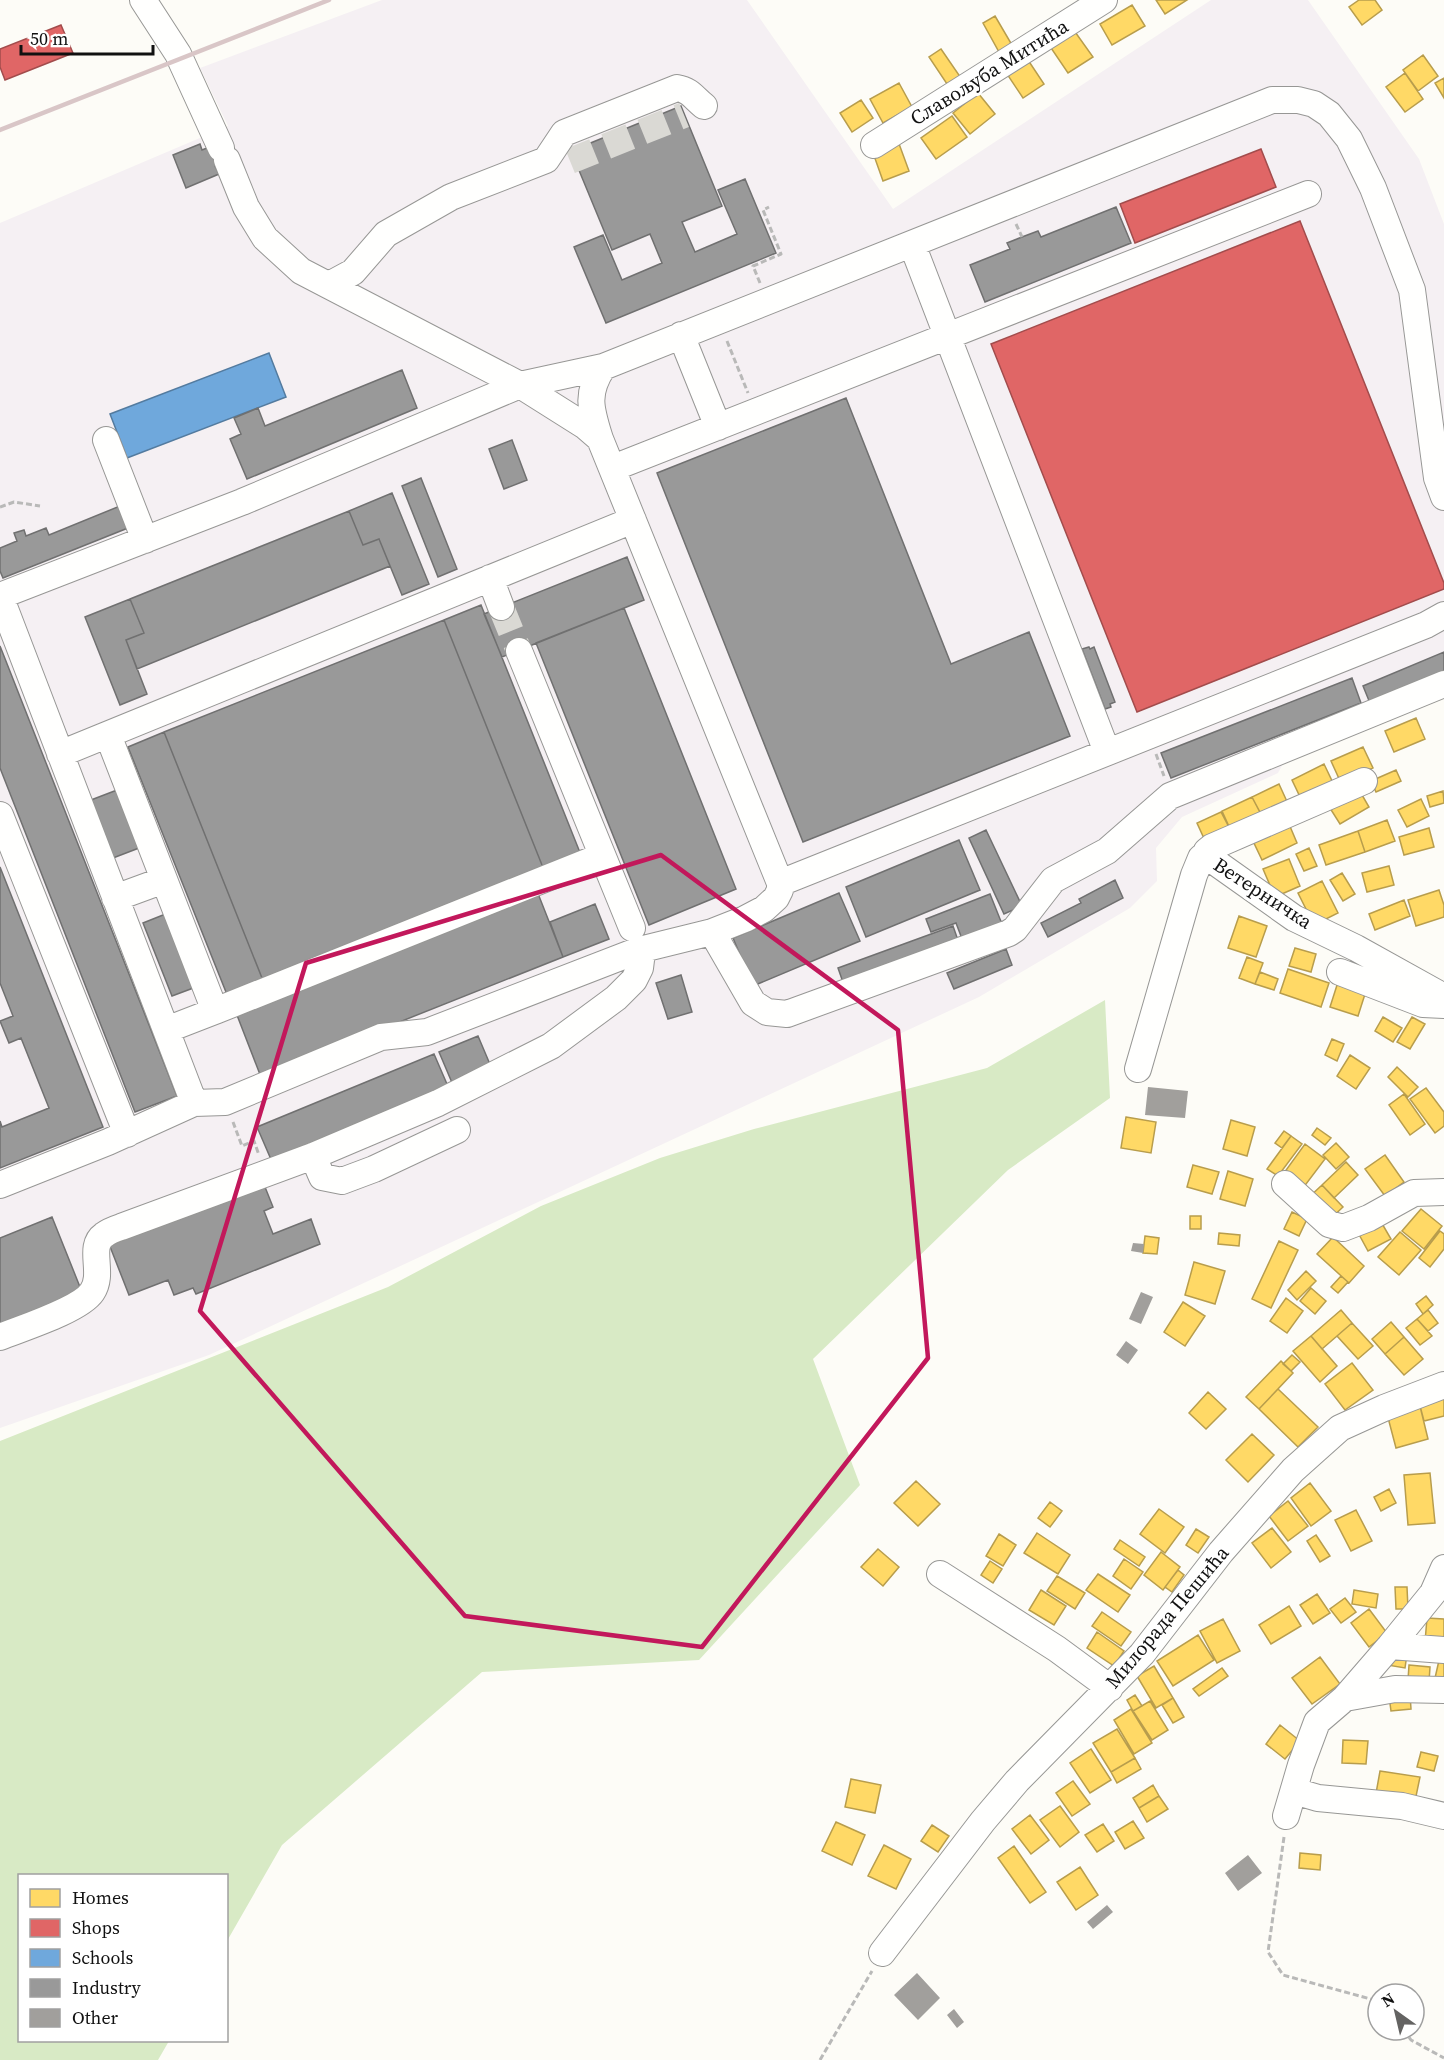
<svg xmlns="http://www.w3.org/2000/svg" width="1444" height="2060" font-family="'Source Serif 4',serif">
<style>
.industrial{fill:#f5f0f3}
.forest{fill:#d8eac5}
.homes{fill:#ffd966;stroke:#b89d4c;stroke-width:1.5}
.shops{fill:#e06666;stroke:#a24c4c;stroke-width:1.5}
.schools{fill:#6fa8dc;stroke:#537b9f;stroke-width:1.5}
.industry{fill:#999;stroke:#707070;stroke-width:1.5}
.building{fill:#a19f9c}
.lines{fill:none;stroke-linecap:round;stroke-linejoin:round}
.minor-tunnel{stroke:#dad9d4;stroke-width:26;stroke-dasharray:26 13;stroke-linecap:butt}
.minor-casing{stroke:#979795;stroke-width:28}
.path{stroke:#b9b9b8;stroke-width:3;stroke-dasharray:6 3;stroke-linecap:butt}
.minor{stroke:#fffffe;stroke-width:26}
.rail{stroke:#d9c6c7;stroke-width:4.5}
.marked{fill:none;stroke:#c2185b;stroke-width:4.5;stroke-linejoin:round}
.labels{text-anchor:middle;stroke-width:6;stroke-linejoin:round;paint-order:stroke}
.street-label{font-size:20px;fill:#111;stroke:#fff}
</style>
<rect width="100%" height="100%" fill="#fdfcf7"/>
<!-- industrial -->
<path class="industrial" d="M382,0h365l146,209 318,-209h97l111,159 25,65v470l-158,64 -8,15 -96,44 -26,31 1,33 -27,27 -151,89 -770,358 -209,73v-1205l228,-97 -28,-58z"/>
<!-- forest -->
<path class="forest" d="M1105,1000l5,98 -102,72 -195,189 47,126 -161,175 -217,12 -200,173 -55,96 -1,-65h-206v164l149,1 -11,19h-158v-619l388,-154 153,-81 119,-48 94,-29 233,-61z"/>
<!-- homes -->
<path class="homes" d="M1156,0h31l-22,14z
M1359,0h16l7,10 -20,15 -13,-18z
M1132,5l13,21 -33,19 -12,-21z
M995,16l17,29 -13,7 -16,-29z
M1073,29l20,28 -25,16 -19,-28z
M941,49l20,29 -12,9 -20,-30z
M1423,55l15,21 -20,15 -15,-21z
M1028,60l16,24 -21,14 -16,-24z
M1405,73l18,26 -18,13 -19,-25z
M1444,78v20l-9,-15z
M899,83l13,24 -29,16 -13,-24z
M978,93l17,21 -25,20 -17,-21z
M861,100l12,18 -21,14 -12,-19z
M952,116l15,21 -31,22 -15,-21z
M898,141l11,30 -26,10 -11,-31z
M1416,718l9,21 -31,13 -9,-21z
M1363,747l10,21 -32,15 -10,-22z
M1324,764l10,21 -32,16 -10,-21z
M1396,770l5,11 -25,11 -5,-11z
M1279,784l10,22 -26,12 -11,-21z
M1358,788l11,19 -29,17 -12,-19z
M1443,791l1,12 -14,4 -3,-11z
M1252,797l11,21 -31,15 -10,-22z
M1421,799l8,17 -22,11 -9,-17z
M1221,812l11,21 -25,12 -10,-22z
M1387,820l8,21 -30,11 -7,-21z
M1289,824l8,19 -35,17 -9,-19z
M1429,828l5,19 -30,8 -5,-18z
M1358,831l7,21 -39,13 -7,-20z
M1309,848l8,18 -13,5 -8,-17z
M1289,859l11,27 -25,11 -12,-28z
M1389,866l5,19 -27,7 -5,-19z
M1342,873l13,21 -12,7 -13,-21z
M1322,881l16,32 -24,12 -16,-32z
M1439,890l5,15v12l-28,9 -8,-26z
M1404,900l6,16 -35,14 -6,-16z
M1239,916l28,10 -11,31 -28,-9z
M1295,948l21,6 -5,18 -22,-6z
M1247,957l16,6 -8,21 -16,-6z
M1288,969l41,14 -8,24 -41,-14z
M1260,972l18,7 -4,11 -19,-6z
M1338,982l28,9 -8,25 -28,-9z
M1383,1017l19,11 -9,14 -18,-11z
M1412,1017l13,7 -15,25 -13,-7z
M1332,1039l12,5 -7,17 -12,-6z
M1350,1055l20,13 -14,21 -19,-13z
M1397,1067l21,20 -10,10 -20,-20z
M1426,1088l18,24v14l-9,7 -25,-34z
M1404,1094l21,30 -15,11 -21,-30z
M1126,1117l30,5 -5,31 -30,-5z
M1231,1120l24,7 -8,29 -24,-7z
M1317,1128l14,10 -6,7 -13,-10z
M1284,1131l7,5 -9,12 -7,-5z
M1291,1136l11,8 -24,32 -11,-7z
M1336,1143l13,14 -13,12 -13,-14z
M1305,1144l20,15 -25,33 -19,-15z
M1385,1155l19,27 -19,14 -20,-27z
M1346,1162l12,13 -24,23 -12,-13z
M1193,1165l26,7 -7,22 -25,-7z
M1228,1171l25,8 -8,27 -25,-7z
M1322,1185l21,22 -16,15 -21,-22z
M1421,1209l21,17 -18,23 -22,-18z
M1292,1212l15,7 -8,17 -15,-7z
M1377,1215l14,24 -23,12 -13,-24z
M1190,1216h11v13h-11z
M1440,1231l4,3v15l-14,18 -11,-9z
M1400,1232l21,18 -22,25 -21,-18z
M1219,1233l21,2 -1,11 -21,-2z
M1145,1236l14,2 -2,16 -14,-1z
M1333,1237l31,29 -15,17 -32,-29z
M1279,1241l19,9 -27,58 -19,-9z
M1194,1262l31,9 -10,33 -30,-9z
M1306,1271l10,10 -19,19 -9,-10z
M1341,1276l7,6 -10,11 -7,-6z
M1311,1288l15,13 -11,13 -15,-13z
M1426,1296l7,9 -10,9 -7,-10z
M1286,1298l17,13 -16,22 -17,-12z
M1183,1302l22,14 -20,30 -21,-14z
M1341,1310l11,13 -30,26 -11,-13z
M1428,1310l10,13 -10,8 -11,-12z
M1417,1319l15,17 -12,9 -14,-17z
M1391,1322l13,15 -19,17 -13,-15z
M1352,1323l21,23 -15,13 -21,-23z
M1311,1336l26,30 -17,16 -27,-31z
M1404,1337l19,22 -19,16 -19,-21z
M1292,1355l8,7 -9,9 -8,-7z
M1281,1361l12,12 -34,36 -13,-12z
M1352,1363l21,27 -28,20 -20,-26z
M1278,1389l40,38 -20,20 -39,-38z
M1208,1392l18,17 -20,20 -17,-16z
M1444,1395v21l-20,5 -5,-19z
M1419,1402l9,37 -32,9 -10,-38z
M1252,1434l22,21 -26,27 -22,-22z
M1430,1473l5,50 -27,2 -4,-50z
M916,1481l24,23 -22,22 -24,-23z
M1310,1483l21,28 -20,15 -20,-28z
M1389,1489l7,14 -15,8 -7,-14z
M1288,1501l20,25 -20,15 -19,-25z
M1050,1502l12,9 -12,16 -12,-9z
M1159,1509l25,18 -19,26 -25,-19z
M1356,1510l16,31 -21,10 -16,-31z
M1272,1528l19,24 -20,16 -19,-25z
M1196,1529l13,8 -11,16 -12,-8z
M1037,1533l33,22 -12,19 -34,-21z
M999,1534l17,11 -13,21 -17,-10z
M1316,1535l14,21 -10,6 -13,-21z
M1120,1540l25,17 -6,9 -25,-17z
M878,1549l21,18 -16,19 -22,-19z
M1161,1552l19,15 -17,23 -19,-15z
M1124,1559l19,13 -12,17 -18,-13z
M990,1561l12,8 -9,14 -12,-8z
M1178,1570l6,5 -12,17 -7,-5z
M1098,1574l32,21 -12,17 -32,-22z
M1057,1576l28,17 -10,16 -28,-18z
M1395,1587h12l1,22h-12z
M1041,1590l25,16 -12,19 -25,-15z
M1354,1590l24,4 -2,14 -24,-4z
M1317,1594l13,19 -17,11 -13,-19z
M1345,1598l11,14 -15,11 -11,-14z
M1289,1606l12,20 -30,18 -12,-19z
M1369,1609l18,24 -18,14 -18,-24z
M1102,1612l29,20 -10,14 -29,-20z
M1427,1618l17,1v24l-19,-1z
M1223,1619l17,32 -23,12 -17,-32z
M1097,1632l27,19 -10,15 -27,-18z
M1198,1635l16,25 -41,26 -16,-25z
M1389,1651l18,3 -2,14 -18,-3z
M1440,1656l4,1v24l-9,-3z
M1320,1657l20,27 -28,20 -20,-26z
M1409,1665l21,2 -1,15 -21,-2z
M1154,1666l19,32 -17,10 -19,-32z
M1222,1668l6,8 -29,20 -6,-7z
M1410,1694l1,15 -20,2 -2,-15z
M1135,1695l7,11 -9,5 -6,-11z
M1173,1698l11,19 -11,6 -11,-18z
M1150,1701l18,29 -16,10 -19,-29z
M1131,1709l21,34 -18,11 -20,-34z
M1280,1725l20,16 -15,18 -19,-15z
M1117,1729l18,29 -24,14 -18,-29z
M1343,1740l25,1 -2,23 -24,-1z
M1091,1749l20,31 -21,13 -20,-30z
M1421,1752l17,4 -4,15 -17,-4z
M1135,1758l6,11 -24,14 -6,-11z
M1380,1771l40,6 -6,29 -39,-7z
M851,1779l30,6 -6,28 -30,-6z
M1073,1781l17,23 -18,12 -16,-23z
M1153,1785l6,11 -20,12 -6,-10z
M1159,1796l9,13 -21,13 -8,-14z
M1060,1806l19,26 -19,15 -20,-27z
M1030,1815l19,25 -18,14 -19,-25z
M1133,1821l11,17 -19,11 -10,-17z
M836,1822l29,13 -13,30 -30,-14z
M1103,1824l11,17 -17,11 -12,-17z
M932,1825l17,11 -11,16 -17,-11z
M884,1845l27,14 -15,30 -28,-13z
M1014,1846l32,46 -16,11 -32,-45z
M1300,1853l21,2 -1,15 -21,-2z
M1080,1867l18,28 -22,15 -19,-28z"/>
<!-- shops -->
<path class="shops" d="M61,25l12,28 -68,27 -5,-13v-18z
M1261,149l15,38 -141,56 -15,-39z
M1300,221l144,362v6l-307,123 -146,-368z"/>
<!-- schools -->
<path class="schools" d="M269,353l17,44 -159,61 -17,-44z"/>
<!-- industry -->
<path class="industry" d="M681,106l41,100 -40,16 13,30 42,-18 -19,-44 27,-11 31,74 -170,70 -32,-76 29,-12 19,45 40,-17 -12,-29 -38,16 -41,-99z
M200,144l2,6 10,-4 19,-2 6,12 -22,10 4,8 -33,14 -13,-33z
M1116,207l15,36 -146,59 -15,-37 40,-16 -3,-6 15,-6 16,-6 3,6z
M402,370l15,38 -170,71 -17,-40 11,-5 -7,-16 24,-10 7,18z
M846,398l105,266 78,-32 41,104 -267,106 -146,-369z
M512,440l15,40 -23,9 -15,-40z
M421,478l36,91 -19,8 -36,-91z
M392,493l37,91 -27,11 -23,-56 -16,6 -14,-34z
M120,506l8,22 -125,50 -3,-7v-23l17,-7 -3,-8 10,-3 2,6 20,-8 3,7z
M349,511l14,34 16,-6 11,27 -253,103 -11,-29 18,-7 -14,-34z
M627,557l17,43 -142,57 -18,-43z
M130,599l14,34 -18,7 21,54 -27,11 -35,-88z
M481,605l100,250 -37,15 -100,-250z
M624,608l112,281 -87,36 -113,-282z
M444,620l100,250 -280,113 -100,-251z
M0,646l177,450 -42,16 -135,-344z
M1089,647l1,2 4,-2 21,55 -5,2 1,3 -6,2 -23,-60z
M1444,652v26l-72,30 -9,-22z
M1352,678l9,25 -190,75 -10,-25z
M164,732l100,251 -36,14 -100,-250z
M117,790l22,58 -26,10 -22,-58z
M986,830l36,76 -18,8 -35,-76z
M959,840l21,50 -114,47 -20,-50z
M0,867l103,260 -103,41v-47l2,6 47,-19 -28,-70 -12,5 -9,-22 13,-5 -13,-33z
M1115,880l8,18 -75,39 -7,-14 40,-20 -2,-4z
M537,891l26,66 -302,120 -26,-67z
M839,893l21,48 -107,45 -20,-48z
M990,894l14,35 -40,15 -8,-21 -25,9 -5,-13z
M595,904l14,35 -46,18 -13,-35z
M168,913l28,74 -24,9 -29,-73z
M953,926l7,20 -115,42 -7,-20z
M1006,949l6,16 -58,24 -7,-16z
M681,975l11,37 -24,7 -12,-36z
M478,1036l14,33 -39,16 -14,-33z
M434,1054l16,37 -177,73 -16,-37z
M263,1182l10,25 -9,4 9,23 38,-15 9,25 -124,50 -3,-6 -19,7 -6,-15 -39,15 -20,-51z
M52,1217l30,75 -82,33v-87z"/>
<!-- building -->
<path class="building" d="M1148,1087l40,4 -3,27 -40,-3z
M1133,1243l11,1 -1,9 -12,-2z
M1141,1292l12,5 -12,27 -12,-5z
M1126,1341l12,9 -10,14 -12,-9z
M1248,1855l14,18 -24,18 -13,-18z
M1107,1905l6,7 -20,17 -6,-7z
M917,1973l23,25 -22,22 -24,-25z
M954,2009l10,13 -7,6 -10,-13z"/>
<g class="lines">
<!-- minor-tunnel -->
<path class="minor-tunnel" d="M570,161l114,-46
M501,607l18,44"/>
<!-- minor casing -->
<g class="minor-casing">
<path id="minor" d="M143,0l35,54 43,94
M874,145l230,-145
M912,244l195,508
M329,285l24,-13 33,-38 65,-37 95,-37 18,-27 113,-45c13,2 17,10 27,18
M681,335l37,92
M600,439c-9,-29 -15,-45 3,-72
M106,440l39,100
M613,468l695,-274
M490,578l11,29
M0,596l242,-94 278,-117 83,-18 669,-267h26l16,4 15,10 20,25 24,49 39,102 25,188 7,19
M0,596l194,507
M519,651l113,277
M108,735l107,276 -49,19
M60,754l573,-234
M1364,781l-152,66 -5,4 1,6 86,61 62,30 88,49
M0,815l127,319
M780,883l646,-258 18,-10
M115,898l49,-18
M712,932l41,71 14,9 20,2 222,-81 6,-4 38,-49 54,-29 63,-55 274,-112
M1340,972l83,32 21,1
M215,1011l387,-155
M1138,1069l56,-194 7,-17 5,-4
M313,1156l9,21 20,4 32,-12 83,-39
M1285,1184l44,40 14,4 26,-10 45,-25 30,-1
M0,1185l108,-43 86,-39 31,-1 156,-65 46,-5 212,-82 73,-18 33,-13 19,-10 12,-11 4,-8v-7l-180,-444 -15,-13 -65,-41 -219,-114 -36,-33 -19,-31 -19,-47
M0,1337c22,-9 80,-27 92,-45 13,-19 -5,-45 12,-57 5,-4 11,-6 17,-8l192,-71 125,-53 113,-57 65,-48 18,-18 6,-12 1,-8 -2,-10
M940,1574l117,75 53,39
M1390,1646l54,4
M1345,1698l50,-9 49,1
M1294,1791l24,7 84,8 42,10
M1286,1816l15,-51 16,-43 28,-24 45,-52 43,-53 11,-25
M882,1953l101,-132 34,-40 125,-127 79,-102 72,-82 47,-42 44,-20 60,-23"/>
</g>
<!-- path -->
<path class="path" d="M1016,224l6,13
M760,283l-7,-17 28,-12 -18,-44 6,-3
M727,341l21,52
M0,507l14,-5 26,4
M1156,754l8,22
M233,1122l9,24 12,-5 5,14
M1284,1837l-16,115 15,23 95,26
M1404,2030l7,10 33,18
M820,2060l52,-89"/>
<!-- minor -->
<use href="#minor" class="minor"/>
<!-- rail -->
<path class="rail" d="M0,130l329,-130"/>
</g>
<!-- marked area -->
<path class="marked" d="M661,855l237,175 30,328 -226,289 -237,-31 -265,-305 106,-348z"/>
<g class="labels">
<!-- street labels -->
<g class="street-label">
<text transform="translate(989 72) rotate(-32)" y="7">Славољуба Митића</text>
<text transform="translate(1263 893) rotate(33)" y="7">Ветерничка</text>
<text transform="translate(1167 1617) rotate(-50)" y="7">Милорада Пешића</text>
</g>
</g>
<!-- legend -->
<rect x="18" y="1874" width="210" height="168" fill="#ffffff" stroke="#a0a0a0" stroke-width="1.5"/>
<rect x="30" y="1889" width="30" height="18" fill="#ffd966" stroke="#a0a0a0" stroke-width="1.5"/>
<text x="72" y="1904" font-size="18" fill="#111111">Homes</text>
<rect x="30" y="1919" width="30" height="18" fill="#e06666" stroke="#a0a0a0" stroke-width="1.5"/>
<text x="72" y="1934" font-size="18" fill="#111111">Shops</text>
<rect x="30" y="1949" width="30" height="18" fill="#6fa8dc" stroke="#a0a0a0" stroke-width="1.5"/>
<text x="72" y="1964" font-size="18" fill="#111111">Schools</text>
<rect x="30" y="1979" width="30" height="18" fill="#999999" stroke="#a0a0a0" stroke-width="1.5"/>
<text x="72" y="1994" font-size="18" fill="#111111">Industry</text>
<rect x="30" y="2009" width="30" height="18" fill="#a19f9c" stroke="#a0a0a0" stroke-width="1.5"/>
<text x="72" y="2024" font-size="18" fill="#111111">Other</text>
<!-- north arrow -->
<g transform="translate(1396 2012) rotate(326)"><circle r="28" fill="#ffffff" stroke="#a0a0a0" stroke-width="1.5"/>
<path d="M0-4.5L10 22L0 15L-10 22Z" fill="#646362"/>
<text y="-9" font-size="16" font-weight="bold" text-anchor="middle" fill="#111111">N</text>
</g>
<!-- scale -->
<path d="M21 45v9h132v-9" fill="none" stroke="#111111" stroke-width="3"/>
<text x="30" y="45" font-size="18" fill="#111111" stroke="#ffffff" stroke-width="4.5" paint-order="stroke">50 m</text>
</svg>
